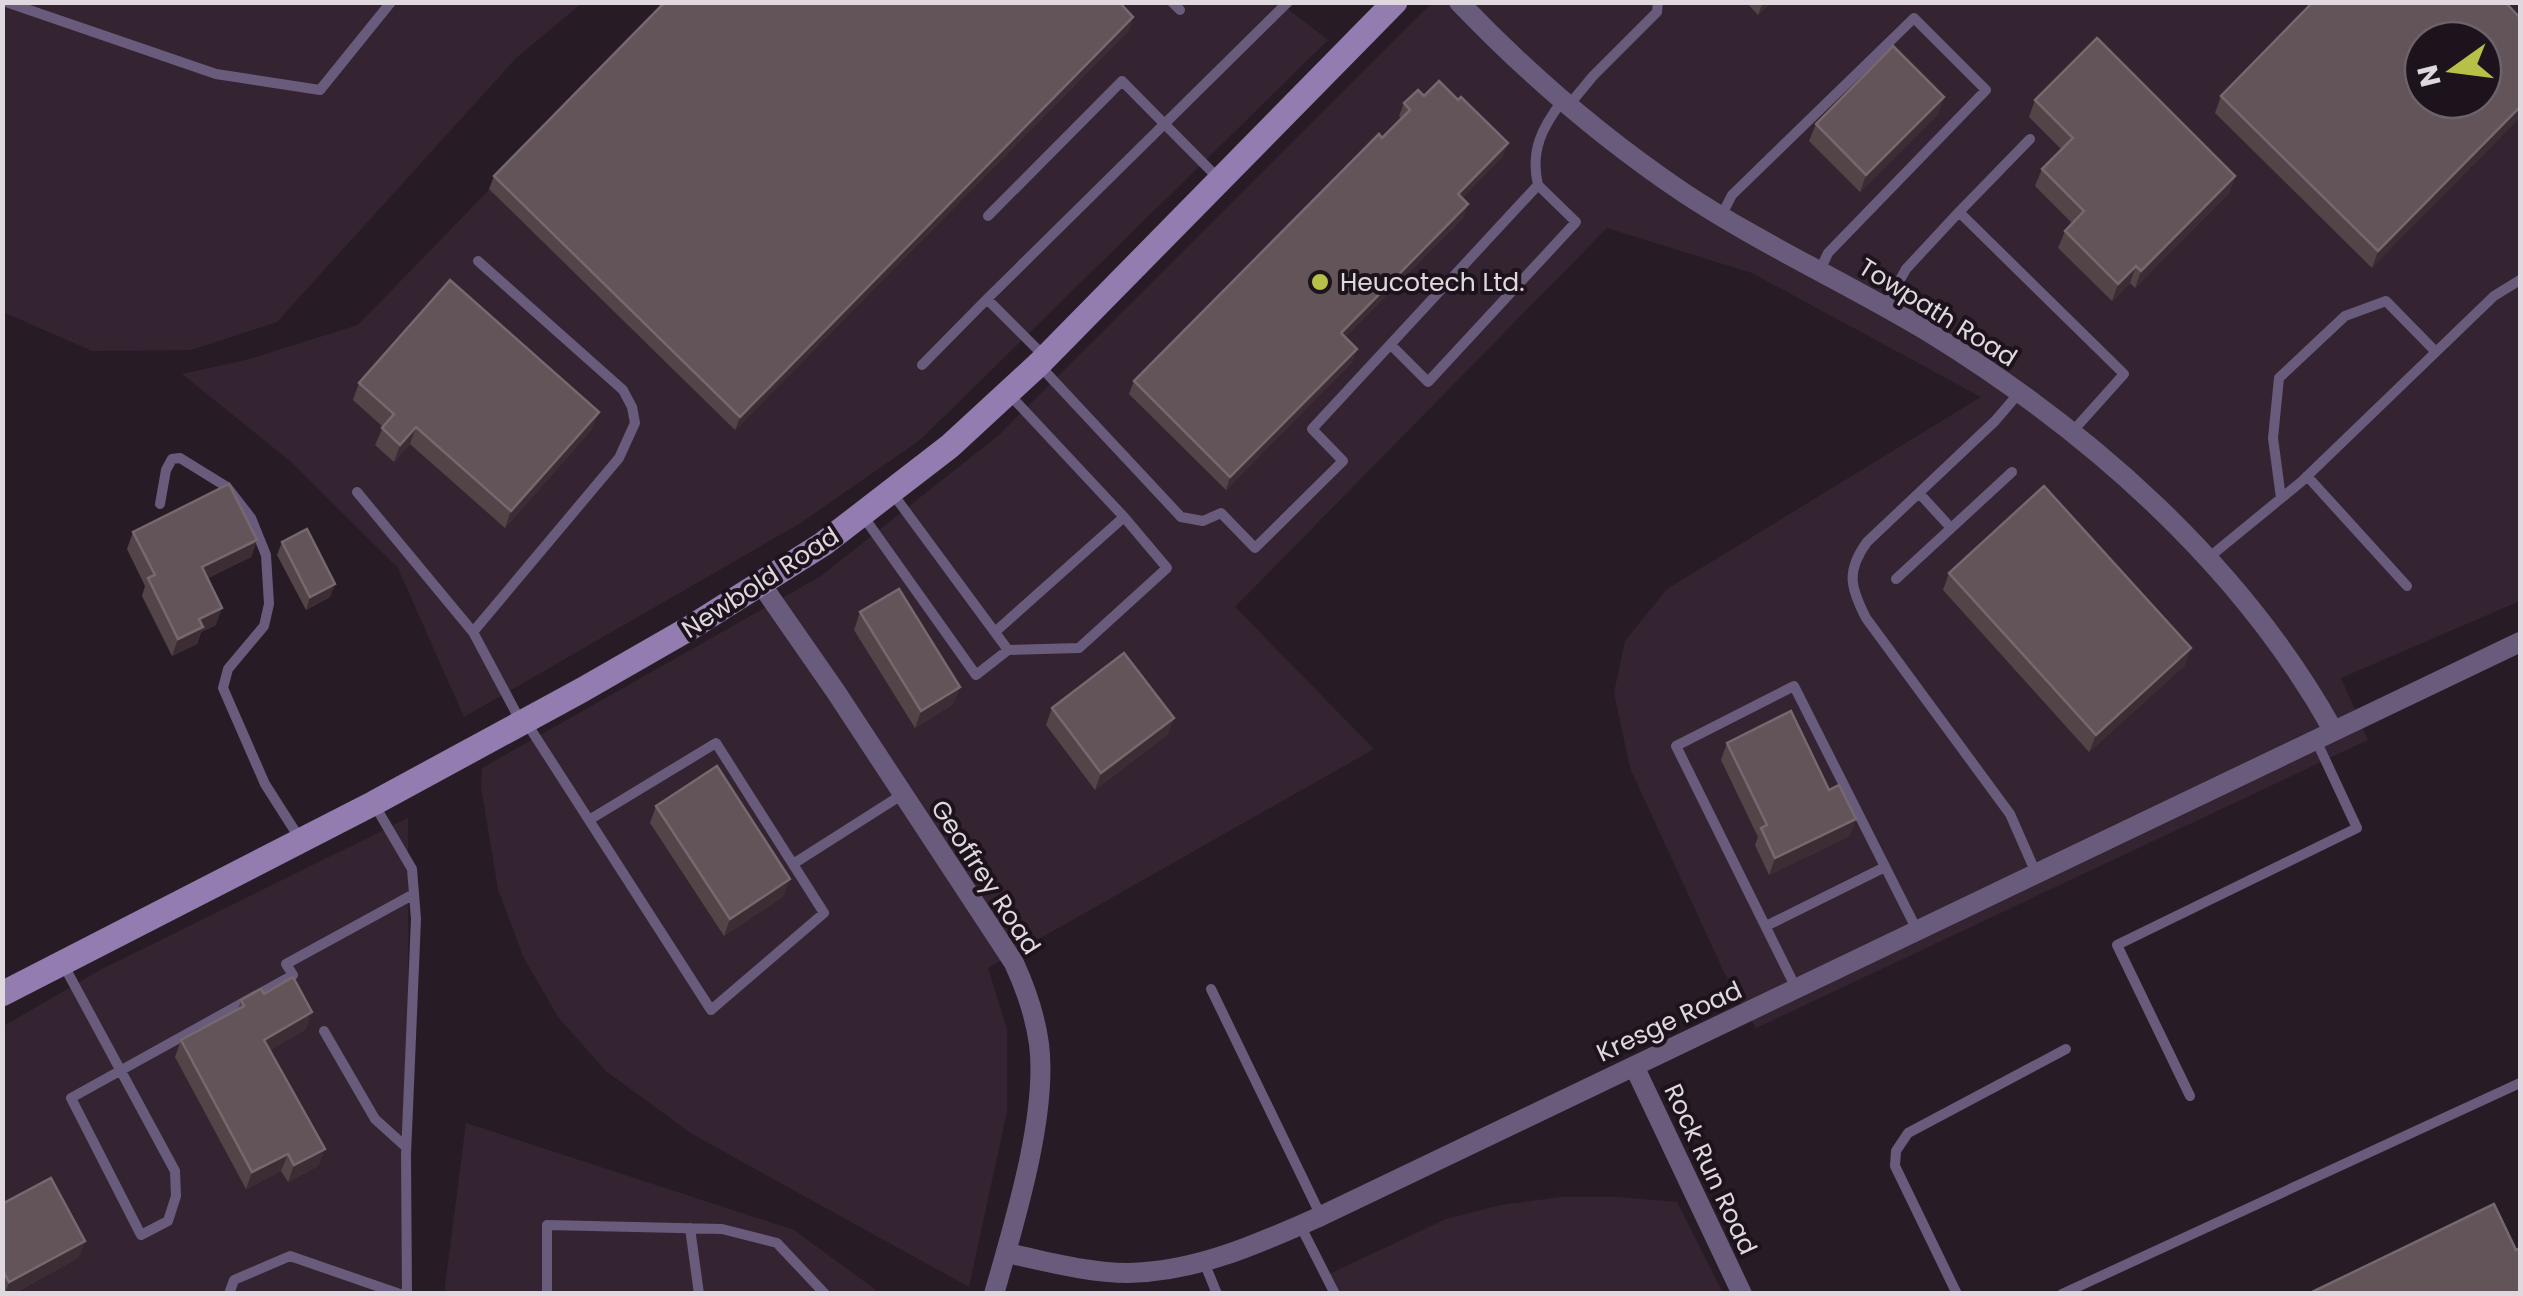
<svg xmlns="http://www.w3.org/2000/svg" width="2523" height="1296" font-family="Poppins,sans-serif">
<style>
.built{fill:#342431;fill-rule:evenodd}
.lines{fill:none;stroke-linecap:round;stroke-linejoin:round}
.lane{stroke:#695b7b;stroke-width:10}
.street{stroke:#695b7b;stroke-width:20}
.secondary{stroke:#927cb0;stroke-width:25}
.wall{fill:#534448}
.shaded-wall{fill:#3b2d33}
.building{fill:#625459;stroke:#76696e;stroke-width:2.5;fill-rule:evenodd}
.poi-dot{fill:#b8c147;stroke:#1d131c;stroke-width:4}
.labels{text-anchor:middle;stroke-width:8;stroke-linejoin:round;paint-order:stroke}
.poi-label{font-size:25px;fill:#e0d8df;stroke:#1d131c;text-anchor:start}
.street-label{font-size:25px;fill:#e0d8df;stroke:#1d131c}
</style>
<rect width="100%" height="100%" fill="#271c25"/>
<!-- built -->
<path class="built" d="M3,3h579l-66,55 -239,264 -86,28 -99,1 -89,-39z
M670,3h610l48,37 -408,400 -121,84 -335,193 -66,-149 -108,-107 -108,-87 64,-14 112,-35z
M1432,3h1088v598l-179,77 27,62 -612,288 -32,-56 -94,-204 -16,-75 11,-52 42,-52 314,-192 -229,-124 -145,-45 -372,379 139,142 -386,219 19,61v82l-38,176 -277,-153 -86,-63 -48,-54 -35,-61 -25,-67 -17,-102 1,-19 339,-192 178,-141zM2423,40h60v60h-60z
M408,818l1,475h-406l-1,-266 100,-58z
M466,1123l328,107 86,63 -436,1z
M1561,1197h58l58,5 46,91 -392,1 -8,-17 123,-58 55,-14z"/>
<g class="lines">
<!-- lane -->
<path class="lane" d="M6,2l210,72 104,16 71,-88
M1172,2l8,8
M1569,105l24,-29 64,-64 1,-10
M2030,139l-71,73 165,162 -52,58
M988,216l134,-135 97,98
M1721,216l11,-21 182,-177 72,72 -158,163 -8,17
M478,261l145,129 9,17 3,16 -16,35 -146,174 48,90
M1885,307l21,-38 53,-57
M1391,345l37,37 148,-160 -38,-37
M1045,357l-58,-58 301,-297
M922,365l65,-66
M1039,365l142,152 22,4 18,-8 34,35 88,-87 -31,-32 226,-244c-8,-34 4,-58 25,-85
M2019,393l-24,28 -128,121c-21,29 -17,45 -1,76l144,196 26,59
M2307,476l100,110
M357,492l116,140
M1919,493l32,35
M893,494l115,156
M2281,498l-8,-60 6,-60 66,-62 41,-15 50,51
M160,504l6,-34 6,-11 8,-1 47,29 24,31 15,37 3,49 -5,22 -36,43 -5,19 42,96 35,55
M863,516l113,159 32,-25 71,-2 88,-80 -43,-51 -116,-124
M2207,559l94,-77 193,-186 26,-16
M1896,579l116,-107
M995,632l129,-115
M526,722l185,288 113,-97 -108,-170 -127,77
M374,804l38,65 4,50 -10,236 1,139
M793,864l110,-70
M1766,926l119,-59
M63,964l112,207 1,25 -8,25 -27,14 -70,-137 222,-123 -7,-11 128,-70
M1796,988l-120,-242 118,-60 123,244
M1211,989l110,227
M324,1031l51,88 31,28
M2190,1096l-73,-151 240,-117 -42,-90
M1300,1225l35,69
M690,1228l9,66
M1204,1262l13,32
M229,1294l5,-14 56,-24 110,38
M547,1294v-69l175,4 55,14 48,51
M1957,1294l-62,-128 1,-15 12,-18 158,-84
M2062,1294l458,-211"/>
<!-- street -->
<path class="street" d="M1459,2c68,71 143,136 225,191 77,51 163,90 243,138 161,99 313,232 406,399
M761,584l75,108 178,271c12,26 21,52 25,81 9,70 -25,180 -45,250
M1634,1066l108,228
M1006,1253c40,8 81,20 122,20 69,-1 132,-30 193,-57l1199,-574"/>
<!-- secondary -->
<path class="secondary" d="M2,994l372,-191 208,-113 108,-62 133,-84 127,-98 89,-82 356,-362"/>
</g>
<!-- wall -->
<path class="wall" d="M1746,2h25l-13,13z
M2505,2l-133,266 -157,-155 6,-17z
M1133,17l-4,13 -394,400 -246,-241 5,-13z
M1424,96l79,60 -41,42 2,19 -119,120 12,12 -5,13 -126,128 -97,-96 5,-13 267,-263 -2,-2 5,-13z
M1944,97l-6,17 -78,78 -51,-51 7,-17z
M2035,100l200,76 -6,17 -94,95 -5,-5 -18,18 -54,-53 7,-17 7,-8 -37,-37 7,-17 19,-20 -32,-32z
M359,383l233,46 -87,99 -95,-84 -16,18 -19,-17 8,-18 -30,-27z
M133,532l124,8 -6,17 -43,21 8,47 -15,7 -4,12 -25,12 -30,-60 3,-10 -18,-37z
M282,542l48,55 -24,13 -29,-55z
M1949,573l236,92 -96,87 -146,-162z
M860,612l100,75 -7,17 -38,24 -61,-98z
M1052,708l122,10 -7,17 -72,55 -49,-65z
M1727,743l102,47 27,29 -7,17 -80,39 -14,-30 3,-8 -37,-77z
M656,806l128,90 -60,40 -74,-113z
M264,994l42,35 -36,21 55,99 -7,17 -30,16 -7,-11 -35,18 -71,-132 6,-17 57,-31 3,-9z
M2,1204l83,37 -7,17 -65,36h-11z"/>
<!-- shaded-wall -->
<path class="shaded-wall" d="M1763,2h8l-13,13z
M1133,17l-4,13 -394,400 5,-13z
M1944,97l-6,17 -78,78 6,-17z
M2520,107v11l-148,150 6,-17z
M1508,143l-5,13 -50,51 5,-13z
M2235,176l-6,17 -94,95 6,-17z
M1468,204l-4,13 -128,129 5,-13z
M2136,266l-6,17 -18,18 6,-17z
M1357,349l-5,13 -126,128 4,-13z
M599,412l-7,17 -87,99 6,-17z
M416,427l-6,17 -16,18 6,-17z
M257,540l-6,17 -55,27 6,-17z
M335,584l-5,13 -24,13 4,-13z
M222,608l-6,17 -15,7 -4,12 -25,12 6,-17 21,-20z
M2191,648l-6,17 -96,87 7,-17z
M960,687l-7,17 -38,24 6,-17z
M1174,718l-7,17 -72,55 6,-17z
M1856,819l-7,17 -80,39 6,-17z
M790,879l-6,17 -60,40 6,-17z
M312,1012l-6,17 -48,28 6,-17z
M325,1149l-7,17 -30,16 6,-17z
M288,1154l-7,17 -35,18 6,-17z
M85,1241l-7,17 -65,36h-8l4,-12z"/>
<!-- building -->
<path class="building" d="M665,2h454l14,15 -393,400 -246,-241z
M2313,2h192l15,16v89l-142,144 -157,-155zM2423,40h60v60h-60z
M2097,38l138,138 -94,95 -5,-5 -18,18 -53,-53 19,-20 -42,-42 31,-31 -38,-38z
M1893,46l51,51 -78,78 -50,-51z
M1439,81l19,19 3,-3 47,46 -50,51 10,10 -127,129 16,16 -127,128 -96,-96 245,-247 3,4 28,-28 -6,-7 14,-13 6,6z
M450,280l149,132 -88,99 -95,-84 -16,18 -18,-17 12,-14 -35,-31z
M229,484l28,56 -55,27 20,41 -23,11 4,8 -25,12 -30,-61 7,-3 -22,-43z
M2044,486l147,162 -95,87 -147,-162z
M307,529l28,55 -25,13 -28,-55z
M899,589l61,98 -39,24 -61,-99z
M1124,653l50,65 -73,55 -49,-65z
M1791,711l38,79 10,-5 17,34 -81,39 -14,-30 6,-3 -40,-82z
M717,766l73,113 -60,40 -74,-113z
M293,977l19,35 -48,28 61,109 -31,16 -6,-11 -36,18 -71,-132 63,-34 -3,-6 20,-11 3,5z
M51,1178l34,63 -76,41 -7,-13v-65z
M2494,1204l22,46 4,-2v46h-212z"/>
<!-- markers -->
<circle class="poi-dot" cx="1320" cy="282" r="10"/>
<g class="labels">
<!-- poi labels -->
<g class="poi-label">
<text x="1340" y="291">Heucotech Ltd.</text>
</g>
<!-- street labels -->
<g class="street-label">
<text transform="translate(1938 312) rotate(32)" y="9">Towpath Road</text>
<text transform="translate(760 582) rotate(-33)" y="9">Newbold Road</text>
<text transform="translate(986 877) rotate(57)" y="9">Geoffrey Road</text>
<text transform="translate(1669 1021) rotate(-25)" y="9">Kresge Road</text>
<text transform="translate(1711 1169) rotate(65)" y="9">Rock Run Road</text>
</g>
</g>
<!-- border -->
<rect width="2523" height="1296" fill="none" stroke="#e0d8df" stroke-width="10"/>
<!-- north arrow -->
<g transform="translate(2453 70) rotate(256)"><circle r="48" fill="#1d131c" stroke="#6b626a" stroke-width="2.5"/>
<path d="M0-8L18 38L0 25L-18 38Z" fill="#b8c147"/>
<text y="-15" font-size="28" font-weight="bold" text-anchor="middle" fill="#e0d8df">N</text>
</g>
</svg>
